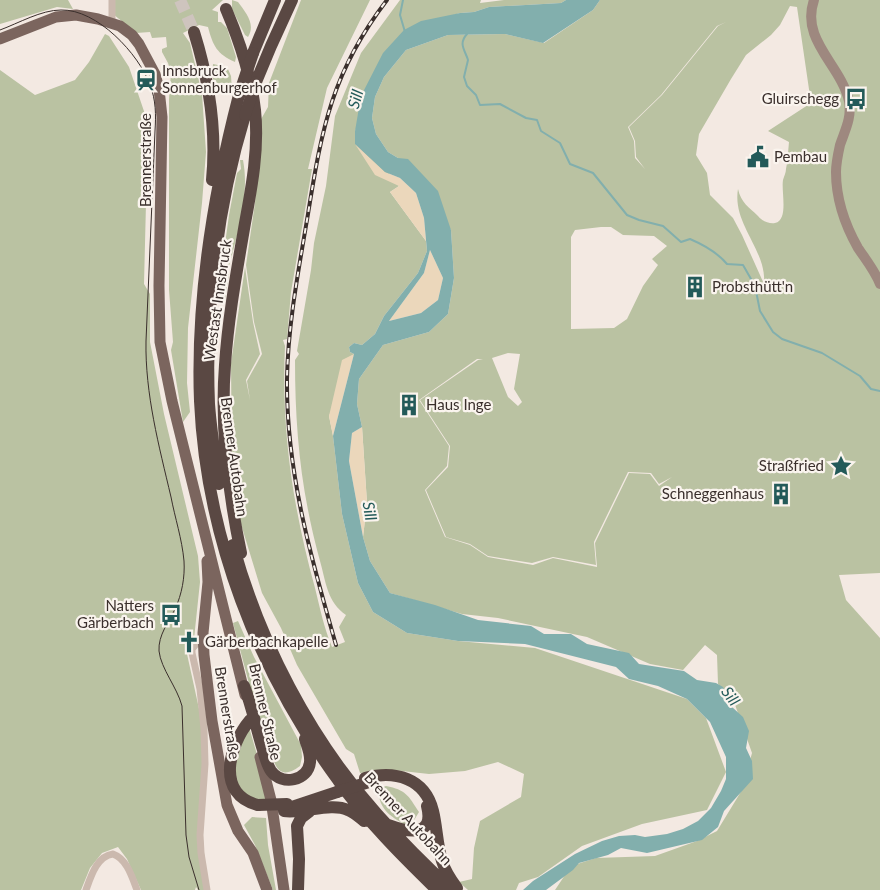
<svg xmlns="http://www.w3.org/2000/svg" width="880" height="890" font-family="Lato,sans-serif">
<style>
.green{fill:#bac2a2;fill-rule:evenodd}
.sand{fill:#ebd7bb}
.water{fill:#82afad;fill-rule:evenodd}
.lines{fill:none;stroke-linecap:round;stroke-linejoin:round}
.stream{stroke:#82afad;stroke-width:2}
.motorway-tunnel{stroke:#cec4be;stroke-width:12;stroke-dasharray:12 6;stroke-linecap:butt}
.minor{stroke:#cbb9ae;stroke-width:7}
.secondary{stroke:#9e887f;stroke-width:10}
.primary{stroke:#7b655e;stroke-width:11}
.motorway{stroke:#5a4843;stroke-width:12}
.tram{stroke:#3a2f2c;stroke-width:1}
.rail-casing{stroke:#3a2f2c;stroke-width:4}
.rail{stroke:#faf4ee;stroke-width:2;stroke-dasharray:5.5;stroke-linecap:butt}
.motorway-bridge{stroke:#5a4843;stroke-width:12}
.labels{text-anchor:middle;stroke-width:4.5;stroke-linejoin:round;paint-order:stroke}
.poi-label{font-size:15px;fill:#3a2f2c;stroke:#faf4ee;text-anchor:start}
.street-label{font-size:15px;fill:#3a2f2c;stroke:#faf4ee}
.water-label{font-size:16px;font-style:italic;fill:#235a59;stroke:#faf4ee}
</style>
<rect width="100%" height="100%" fill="#f3e9e2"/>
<!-- green -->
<path class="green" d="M0,0h68l5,9 -16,-2 -57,17z
M113,0h110l-11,10 6,2v10h3l6,6 9,29 -1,5c-18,-8 -22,-16 -27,-35l-9,-2 -16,8 7,10 12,51 4,58 -4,51 -14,125 -1,55 3,29 -7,10 -12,-72 2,-8 -4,-52v-191l2,-26 -3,-10 -6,-11v-3l5,-2 -1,-10 -14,1 -2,-6 -14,1 -23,-19z
M232,0l6,2c8,11 18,22 10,35l-3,-2 -13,-26z
M301,0h69l-43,88 -19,81h4l-21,123 -4,47 -4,1 2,6c-4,84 8,162 30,242 5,20 9,40 17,59l13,-5 -6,-15 7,-12c-19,-13 -20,-33 -26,-54 -19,-69 -25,-130 -25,-201l4,-6 -2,-3 14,-81 3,-27 12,-57 9,-70 26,-63 39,-53h81l-1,3 24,-3h62l-5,3 -72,4 -15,5 -14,1 -56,18 -49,100 44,55 -9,6 36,49 1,10 -9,22 -34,43 -9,18 -13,11 -8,-2 -5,4 1,5 4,2 -25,62 4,20 9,78 16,69 15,29 34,21 51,8 77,7 152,51 19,19 20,54 -19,38 -65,14 -60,22 -44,31 -19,6 -3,7h-48l-9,-8 13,-3 2,-31 6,-27 41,-24 3,-23 -26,-12 -33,9 -36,3 -36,-4 -33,3 -6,-19 -8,-5 -49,-84 -16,-37 -19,-35 -22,-72 -8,-46 -1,-112 14,-96 8,55 7,32 -14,26 4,20 -3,-19 15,-27 -8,-32 -8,-57 9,-62 5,-82 8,-14 1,-24z
M600,0h280v573l-41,2 7,25 34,38v252h-325l16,-24 25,-8 59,-2 42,-15 20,-10 25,-41 10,-37 -19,-54 -15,-15 -1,-29 -12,-10 -22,25 -33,-6 -63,-27 -89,-19 -36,-4 -72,-21 -20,-32 -7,-24 4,-34 -5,-76 -5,-23 2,-25 24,-34 46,-13 19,-18 6,-36 -3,-48 -53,-72 -10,-6 -12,-18 -4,-16 3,-21 9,-20 22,-27 42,-15 57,-1 39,9 49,-33zM790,6l7,1 14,96 -43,28 21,11c-1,9 -1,18 -3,27 0,4 -2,7 -3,11 -2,11 6,40 -8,43 -6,1 -13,-2 -17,-7 -9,-9 -17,-13 -20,-27 -6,35 29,61 26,95l-22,-49 -9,-17 -23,-23 -3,-22 -11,-18 3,-21 32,-55 15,-24 25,-20 9,-10zM726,22l-8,4 -56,69 -33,32 6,14 1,16 9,12 -10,-11 -1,-17 -6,-14 33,-32 56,-69zM601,227h10l12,8 31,1 13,10 -15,13 6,6 -15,21 -16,33 -13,9 -43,1v-92l4,-7zM508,353l12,1 -6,35 8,13 -4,4 -10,-9 -16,-39zM477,359h6l-5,1 -58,40 30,46 -2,21 -22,23 20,47 24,7 18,12 44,7 21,-6 43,8 -2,-23 34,-70 23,1 8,11 13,-7 -13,9 -9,-12 -21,-1 -34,70 2,24 -44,-9 -20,7 -45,-8 -18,-12 -25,-8 -20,-47 22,-24 2,-20 -30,-46z
M105,34l4,2 20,31 19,56 -4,161 6,10v48l14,72 34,142 2,26 -6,57 -7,15 16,73 2,41 -5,33 7,89h-9l-2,-3 -1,3h-54l-14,-31 -9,-12 -16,6 -12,15 -9,22h-81v-820l35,25 40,-15 14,-18z
M213,64l14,3 4,9 1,15 -16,-4 -4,-11z
M240,160h3c7,36 -6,75 -15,110l1,3 -4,27h-2l-2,-27 8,-58 8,-42 4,-4z
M238,621l16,36 47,88 1,12 -2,9c-28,21 -27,-15 -33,-31 -2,-5 -5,-10 -8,-14l-26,-98z
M249,727l11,38 6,36 -13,-1 -14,-11 -5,-16 5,-31z
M386,786c20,4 22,9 33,26l-9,15c-19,-10 -31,-16 -32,-39z
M252,817l14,1 2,27 8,45h-3l-18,-45 -11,-20z"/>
<!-- sand -->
<path class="sand" d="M355,144l30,28 15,6 16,15 8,25 2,23 -36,-49 9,-6 -24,-11z
M430,250l13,28 -5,22 -17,13 -32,8 35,-48z
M354,354l-21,82 -4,-20 13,-56z
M362,427l5,76 -4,34 -14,-76 3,-28z"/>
<!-- water -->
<path class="water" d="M566,0h34l-7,10 -50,33 -38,-9 -57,1 -42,15 -22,27 -9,20 -3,21 4,16 12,18 10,6 10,1 30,32 13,39 3,48 -6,36 -19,18 -46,13 -24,34 -2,25 5,23 -10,6 -3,28 14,76 7,24 20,32 45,12 43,15 53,6 13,8h27l16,10 42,9 10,11 45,7 13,9 19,3 7,4 9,20 11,10 6,14 -3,17 6,13 1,18 -29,32 -6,16 -16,13 -55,13 -26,-5 -13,7 -29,8 -6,7 -27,20h-23l10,-9 42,-27 27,-13 17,-5 16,-1 10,2 22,-3 16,-5 15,-8 13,-13 10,-17 5,-12v-22l-16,-35 -23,-23 -29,-13 -29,-7 -13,-12 -91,-23 -67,-3 -51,-8 -34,-21 -15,-29 -16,-69 -9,-78 21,-82 -4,-2 -1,-5 5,-4 8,2 13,-11 9,-18 34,-43 9,-22 -3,-33 -8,-25 -16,-15 -15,-6 -30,-28v-13l6,-35 22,-43 21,-23 17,-9 39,-8 14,-1 15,-5 72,-4zM430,250l13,28 -5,22 -17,13 -32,8 35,-48z"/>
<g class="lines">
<!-- stream -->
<path class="stream" d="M403,0l-3,15 5,17
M467,34c-9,10 -2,16 1,26l-4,17 3,9 9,9 4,10 20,-1 26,14 11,2 4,11 19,12 10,21 23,9 34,42 12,5 24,6 18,16 9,-3c14,6 27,13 37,25l16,1 12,21 5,25 13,21 9,7 40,14 38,23 11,13 9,2"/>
<!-- motorway-tunnel -->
<path class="motorway-tunnel" d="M180,0l14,32"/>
<!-- minor -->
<path class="minor" d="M112,23v-23
M203,642l-6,1 -5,6v4l8,36 4,40 1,35 -5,71 1,18 6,37
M86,890c5,-14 11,-34 27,-36 14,5 19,23 24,36"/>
<!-- secondary -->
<path class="secondary" d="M814,0c-14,40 27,65 35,101 3,17 -4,29 -9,44 -2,9 -4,18 -4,27 0,27 9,53 22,76 8,12 17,23 22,36"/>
<!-- primary -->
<path class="primary" d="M0,39l56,-22 20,-2 22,4 22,7 12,9 7,9 16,30 4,15 3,28 -3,169 1,56 12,59 73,294
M207,561l1,21 -5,51 1,22 8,66 15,84 11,26 15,22 14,37
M260,757l11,43 13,90"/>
<!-- motorway -->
<path class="motorway" d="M226,9c14,33 25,66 29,101 4,38 -3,76 -10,113 -8,47 -17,95 -20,142 -5,64 3,126 16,188
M194,32c15,48 23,97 18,148
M253,53l22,-53
M256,82l15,-36 21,-46
M239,95c-26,100 -43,202 -39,306 6,136 58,270 138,379 28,40 64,76 99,110
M219,484c-4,-27 -8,-53 -10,-80 -4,-96 8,-197 36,-289
M233,545c27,97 76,193 144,269 24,27 49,52 75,76
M244,686c8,20 12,42 19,64 2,7 4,15 8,21 11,15 37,10 39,-9 1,-8 -3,-16 -5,-23
M250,720c-21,25 -35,74 8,85
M365,778c30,-8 60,0 68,33 4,16 4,34 9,50 3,10 9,19 15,27
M292,807l45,-15
M284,811c19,3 47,-9 64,-1 6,2 11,7 16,11
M388,825c19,7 47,13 39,-19
M298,890l1,-31 -2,-33 4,-8 9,-7"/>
<!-- tram -->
<path class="tram" d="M0,30c19,-7 41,-20 61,-20 36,-1 78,44 89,75 6,15 6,30 5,46l-9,210c-1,53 13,105 25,156 4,21 11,42 13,64 1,16 -2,33 -9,48 -6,13 -17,26 -16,42 2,18 18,36 23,55l4,129 3,22 10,33"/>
<!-- rail casing -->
<g class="rail-casing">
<path id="rail" d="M336,645c-25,-87 -50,-174 -49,-266 1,-56 12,-111 21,-165 14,-87 24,-142 79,-214"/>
</g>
<!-- rail -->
<use href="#rail" class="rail"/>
<!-- motorway-bridge -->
<path class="motorway-bridge" d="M239,95l14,-42
M245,115l11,-33
M337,792l32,-10
M258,805l29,-1"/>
</g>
<!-- icons -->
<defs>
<g id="station-bare" transform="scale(1.725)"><path d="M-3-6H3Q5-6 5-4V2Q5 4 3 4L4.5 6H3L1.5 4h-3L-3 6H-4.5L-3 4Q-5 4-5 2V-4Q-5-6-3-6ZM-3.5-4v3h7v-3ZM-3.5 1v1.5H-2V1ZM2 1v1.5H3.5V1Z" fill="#235a59" stroke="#faf4ee" stroke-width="2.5" paint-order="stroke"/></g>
<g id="bus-bare" transform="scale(1.725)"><path d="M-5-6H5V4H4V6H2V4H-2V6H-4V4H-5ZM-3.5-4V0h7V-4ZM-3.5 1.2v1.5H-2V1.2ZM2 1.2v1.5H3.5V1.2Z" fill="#235a59" stroke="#faf4ee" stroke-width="2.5" paint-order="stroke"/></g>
<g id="civic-bare" transform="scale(1.725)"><path d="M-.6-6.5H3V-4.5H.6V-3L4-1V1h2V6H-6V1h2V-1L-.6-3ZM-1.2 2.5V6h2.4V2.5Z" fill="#235a59" stroke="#faf4ee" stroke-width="2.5" paint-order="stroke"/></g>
<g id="building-bare" transform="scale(1.725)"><path d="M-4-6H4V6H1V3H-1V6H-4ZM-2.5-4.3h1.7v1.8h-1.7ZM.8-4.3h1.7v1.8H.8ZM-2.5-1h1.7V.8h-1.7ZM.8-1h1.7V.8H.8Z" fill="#235a59" stroke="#faf4ee" stroke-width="2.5" paint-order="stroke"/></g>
<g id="sight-bare" transform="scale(1.725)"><path d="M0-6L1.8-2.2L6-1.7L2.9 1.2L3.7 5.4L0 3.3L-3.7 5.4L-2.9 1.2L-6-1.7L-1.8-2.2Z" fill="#235a59" stroke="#faf4ee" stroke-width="2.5" paint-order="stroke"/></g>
<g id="church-bare" transform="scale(1.725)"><path d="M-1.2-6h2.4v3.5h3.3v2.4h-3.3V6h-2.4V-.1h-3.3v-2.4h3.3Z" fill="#235a59" stroke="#faf4ee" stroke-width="2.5" paint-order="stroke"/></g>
</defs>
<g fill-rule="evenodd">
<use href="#station-bare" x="146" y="80"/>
<use href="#bus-bare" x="856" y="99"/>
<use href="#civic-bare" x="758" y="157"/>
<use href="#building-bare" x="695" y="287"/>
<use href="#building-bare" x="409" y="405"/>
<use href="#sight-bare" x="841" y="466"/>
<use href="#building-bare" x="781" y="494"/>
<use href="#bus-bare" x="171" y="615"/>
<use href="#church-bare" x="189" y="642"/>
</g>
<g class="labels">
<!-- poi labels -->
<g class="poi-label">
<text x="162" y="76">Innsbruck<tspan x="162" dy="17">Sonnenburgerhof</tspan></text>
<text x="839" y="104" text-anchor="end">Gluirschegg</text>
<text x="774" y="162">Pembau</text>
<text x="712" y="292">Probsthütt'n</text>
<text x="426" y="410">Haus Inge</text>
<text x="824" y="471" text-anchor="end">Straßfried</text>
<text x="764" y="499" text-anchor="end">Schneggenhaus</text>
<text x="154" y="611" text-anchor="end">Natters<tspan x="154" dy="17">Gärberbach</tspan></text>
<text x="205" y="647">Gärberbachkapelle</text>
</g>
<!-- street labels -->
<g class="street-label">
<text transform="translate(146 160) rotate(-90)" y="5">Brennerstraße</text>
<text transform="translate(218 300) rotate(-82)" y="5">Westast Innsbruck</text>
<text transform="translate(234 457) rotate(82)" y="5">Brenner Autobahn</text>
<text transform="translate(265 712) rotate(77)" y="5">Brenner Straße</text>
<text transform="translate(227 713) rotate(81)" y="5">Brennerstraße</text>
<text transform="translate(408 819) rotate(47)" y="5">Brenner Autobahn</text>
</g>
<!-- water labels -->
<g class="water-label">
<text transform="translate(355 99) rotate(-74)" y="6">Sill</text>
<text transform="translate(370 511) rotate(80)" y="6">Sill</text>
<text transform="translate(731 696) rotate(54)" y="6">Sill</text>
</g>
</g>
</svg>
